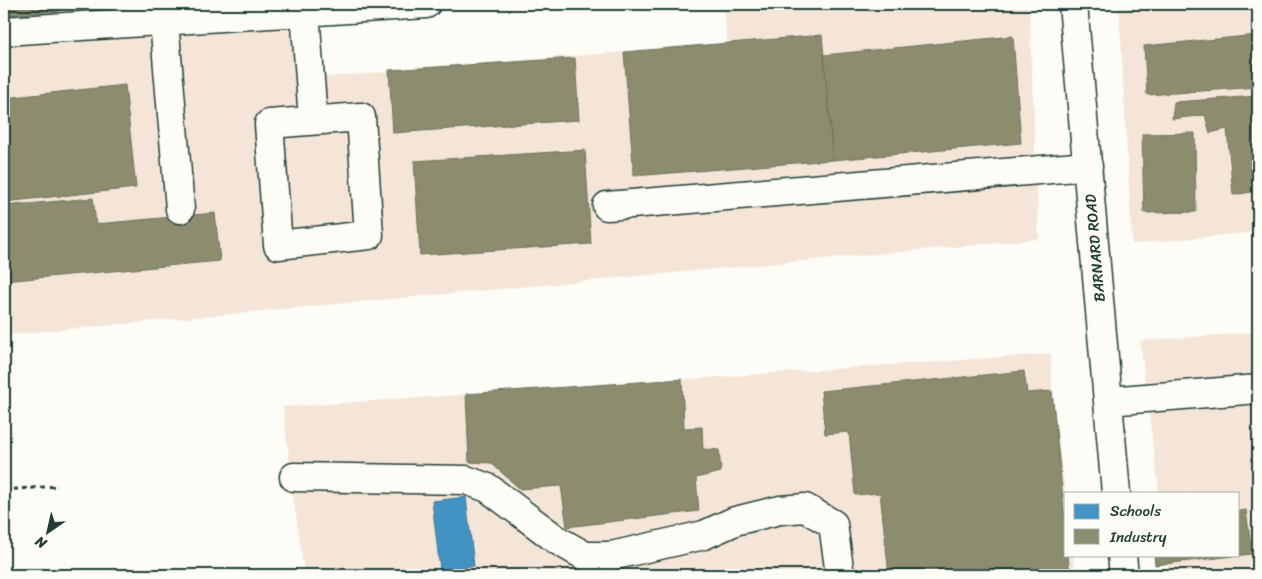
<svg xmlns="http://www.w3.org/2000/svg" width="1262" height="579" font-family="Sriracha,sans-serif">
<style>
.built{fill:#f4e5d8}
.schools{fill:#4393c3;stroke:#387998}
.industry{fill:#8c8c6e;stroke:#6b745d}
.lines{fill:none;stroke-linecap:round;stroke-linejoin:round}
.minor-casing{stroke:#1f3d34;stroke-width:31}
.path{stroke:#1f3d34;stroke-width:3;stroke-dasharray:5 4;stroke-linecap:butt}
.minor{stroke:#fdfcf7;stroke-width:28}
.labels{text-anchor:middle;stroke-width:5;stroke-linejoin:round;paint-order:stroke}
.street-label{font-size:15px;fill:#1f3d34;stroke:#fdfcf7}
</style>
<rect width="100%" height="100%" fill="#fdfcf7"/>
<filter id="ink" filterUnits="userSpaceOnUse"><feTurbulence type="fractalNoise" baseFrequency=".02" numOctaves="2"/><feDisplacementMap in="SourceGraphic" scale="10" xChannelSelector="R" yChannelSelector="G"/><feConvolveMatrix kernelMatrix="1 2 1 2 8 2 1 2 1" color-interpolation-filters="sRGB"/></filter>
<g filter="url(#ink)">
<!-- built -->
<path class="built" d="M4,4h294l4,75 426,-36 -5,-39h306l10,235 -1035,96z
M1119,4h139v228l-126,12z
M1258,332v243h-89l-3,-20h72v-62h-79l-19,-152z
M1051,354l1,37 14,108v56h7l2,20h-770l-11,-73 -11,-95z"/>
<!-- schools -->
<path class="schools" d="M466,497l8,69 -34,4 -8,-69z"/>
<!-- industry -->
<path class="industry" d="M4,4h55v7l-55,4z
M822,35l11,125 -199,16 -10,-124z
M1258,35v52l-111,8 -3,-49z
M1013,36l8,107 -188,17 -9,-105z
M575,58l4,62 -186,13 -4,-63z
M125,85l11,103 -132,14v-104z
M1258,96v95l-25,4 -6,-66 -17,4 -5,-18 -33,4 2,-17z
M1195,133l1,79 -52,1 -2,-79z
M585,150l6,94 -171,11 -6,-94z
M93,198l3,26 119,-11 5,48 -216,20v-75z
M1024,371l3,22 25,-2 14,138v26h2l2,20h-181l-9,-82 -25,2 -6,-63 -24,2 -4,-43z
M682,379l2,49 18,-1 1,22 16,1 2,22 -25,6 3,33 -132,16 -6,-41 -41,3 -29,-26 -22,-1 -3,-68z
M1246,510l6,44 -97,11 -1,-10h84v-44z"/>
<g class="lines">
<!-- minor casing -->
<g class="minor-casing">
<path id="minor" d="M1073,4l43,489
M305,12l8,107
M164,21l16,188
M4,31l422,-27
M361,117l8,118 -91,10 -9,-121z
M607,206l481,-40
M1108,401l150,-12
M294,477l172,3 22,8 69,52 28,16h26l93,-21 31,-14 45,-11 25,-2 28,16 7,51
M1122,555l2,20"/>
</g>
<!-- path -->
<path class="path" d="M4,490l54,-4"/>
<!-- minor -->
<use href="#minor" class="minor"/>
</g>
</g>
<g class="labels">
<!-- street labels -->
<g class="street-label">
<text transform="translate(1095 248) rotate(-95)" y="5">BARNARD ROAD</text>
</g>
</g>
<!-- margin -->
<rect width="1262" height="579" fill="none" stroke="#fdfcf7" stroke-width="20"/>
<rect x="10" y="10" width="1242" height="559" fill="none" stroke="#1f3d34" stroke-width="2" filter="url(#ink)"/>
<!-- legend -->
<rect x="1064" y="492" width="175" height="65" fill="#fdfcf7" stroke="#a4b0a9"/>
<rect x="1074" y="504" width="25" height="15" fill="#4393c3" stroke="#a4b0a9"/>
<text x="1110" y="516" font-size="15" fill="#1f3d34">Schools</text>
<rect x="1074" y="529" width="25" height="15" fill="#8c8c6e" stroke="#a4b0a9"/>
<text x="1110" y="542" font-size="15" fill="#1f3d34">Industry</text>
<!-- north arrow -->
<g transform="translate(48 532) rotate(214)" stroke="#fdfcf7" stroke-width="4" paint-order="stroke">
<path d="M0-4L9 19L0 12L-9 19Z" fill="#1f3d34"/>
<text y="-8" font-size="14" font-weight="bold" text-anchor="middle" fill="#1f3d34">N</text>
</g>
</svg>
